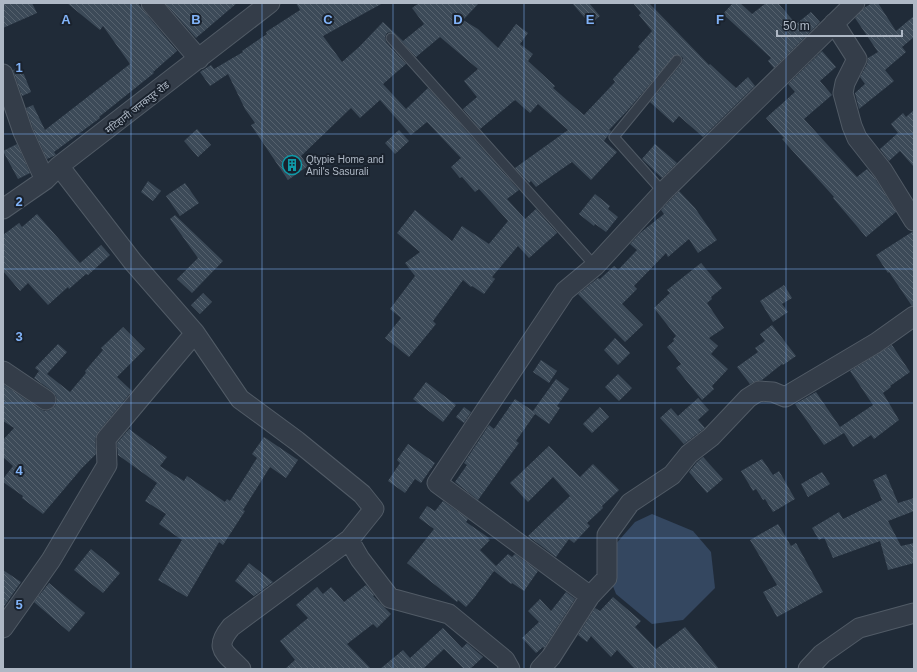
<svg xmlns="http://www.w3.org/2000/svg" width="917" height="672" font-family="Arial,'Noto Sans Devanagari',sans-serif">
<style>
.water{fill:#344760}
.building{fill:url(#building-back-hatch)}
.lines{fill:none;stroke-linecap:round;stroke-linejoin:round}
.service-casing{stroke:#515b66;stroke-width:11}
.minor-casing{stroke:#515b66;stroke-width:21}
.service{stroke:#343d49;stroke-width:9}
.minor{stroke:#343d49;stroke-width:19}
.grid{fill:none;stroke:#81b3f8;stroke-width:1;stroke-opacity:0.55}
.labels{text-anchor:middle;stroke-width:4;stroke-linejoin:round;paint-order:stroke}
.street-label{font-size:10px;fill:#aeb8c5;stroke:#1a222d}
.poi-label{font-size:10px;fill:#aeb8c5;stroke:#1a222d;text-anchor:start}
.grid-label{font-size:13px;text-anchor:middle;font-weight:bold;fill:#81b3f8;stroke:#1a222d;stroke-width:4;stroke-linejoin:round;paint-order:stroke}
</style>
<defs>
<pattern id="building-back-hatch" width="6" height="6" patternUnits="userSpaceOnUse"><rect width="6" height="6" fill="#3c4a58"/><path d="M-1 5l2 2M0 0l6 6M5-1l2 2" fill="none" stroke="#56626e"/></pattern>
</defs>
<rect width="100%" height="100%" fill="#202b38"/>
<!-- water -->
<path class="water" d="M652,514l41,17 18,21 4,36 -32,32 -31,4 -36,-30 -7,-18 5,-30 21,-24z"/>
<!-- building -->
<path class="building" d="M3,3h29l5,10 -34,15z
M67,3h71l5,7 34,41 -24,21 1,1 -55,44 1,1 -46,34 2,3 -9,4 -14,-31 -7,-20 7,-3 12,25 85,-66 -27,-38 -3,4z
M168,3h69l-41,35 -30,-34z
M296,3h87l-60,33 19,26 17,-15 24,-25 20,19 21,-17 -12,-16 7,-5h60l-16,17 15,9 20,19 18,-24 12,9 -8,11 13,10 -5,7 27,25 -2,2 31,27 31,-33 -2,-3 27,-30 -2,-2 14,-16 -13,-16 2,-2 -8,-10h16l60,62 1,-1 26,24 12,-11 7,9 -52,51 -24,-21 -6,7 -23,-21 32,-39 1,-5 -2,-2 -6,-1 -48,56 -18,19 2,1 -7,10 13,11 -26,28 -19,-18 -36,25 -5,-6 -2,2 -14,-15 53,-38 -30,-26 -8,9 -15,-13 -35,29 -17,-20 14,-12 -13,-16 14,-12 -38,-32 -24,20 -21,-23 -5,-2 -3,1 -2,4 1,5 20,22 -23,20 23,25 22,-21 91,102 -12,9 18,20 11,-10 21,24 -28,25 -11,-12 -26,31 3,2 -11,15 -12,-8 -1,1 -8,-7 -30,41 3,3 -27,33 -24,-19 16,-20 -11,-9 25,-33 -10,-13 15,-11 -23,-19 18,-23 37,31 10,-15 27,18 19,-23 -29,-32 -4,3 -13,-15 -2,1 -9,-11 10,-9 -34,-36 -16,13 -31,-35 -20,18 -9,-10 -50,48 7,10 -20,14 -37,-55 4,-2 -10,-14 -17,-35 -18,12 -10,-14 11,-7 3,4 29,-17 -1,-1 25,-17 -1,-2 34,-22z
M572,3h17l11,13 -10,8z
M733,3h7l12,11 14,-11h12l18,21 15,-12 9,10 -46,46 -6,-7 3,-3 -48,-44z
M872,3h6l18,28 18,-15v21l-12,10 4,5 -21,18 9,11 -35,28 -4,-16 10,-9 -5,-7 7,-13 1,-6 10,-6 -23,-34 9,-10z
M822,51l14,16 -16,14 12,14 -28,24 53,58 10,-8 7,8 22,35 -30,25 -33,-39 1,-1 -52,-58 2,-1 -18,-20 29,-26 -7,-8z
M21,67l10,25 -9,4 -9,-26z
M914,110v57l-14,-16 -11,10 -9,-12 18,-16 -7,-9 12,-11 3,4z
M197,129l14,16 -13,12 -14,-16z
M399,130l10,11 -14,13 -10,-11z
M17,144l13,29 -12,6 -15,-28z
M655,144l22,19 -15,15 -20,-19z
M148,181l13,10 -8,10 -12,-9z
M185,183l14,20 -19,13 -14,-20z
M679,191l16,17 22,32 -19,13 -9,-14 -21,18 -2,-4 -32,33 3,3 -15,15 21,21 -18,17 -47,-48 20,-16 2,1 14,-13 4,4 19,-20 -7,-6 10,-11 24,-19 -3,-4z
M595,194l15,12 -2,3 10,8 -12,15 -11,-8 -1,2 -15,-12z
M37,214l43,49 21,-18 9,10 -22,20 -2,-1 -17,15 -1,-2 -20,18 -20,-22 -8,8 -17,-20v-36l16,-12 3,4z
M175,215l48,46 -31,32 -15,-14 21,-21 -28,-39z
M912,232h2v73l-2,1 -23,-34 -1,1 -12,-18z
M701,263l21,25 -11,9 1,2 -5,4 17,25 -15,10 9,8 -7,8 17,15 -16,17 2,3 -12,11 -26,-32 5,-4 -14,-17 7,-6 -1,-2 3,-3 -22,-28 16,-15 -3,-3z
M784,285l8,13 -10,6 6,8 -15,10 -13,-21z
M203,293l9,9 -12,12 -9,-9z
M772,325l24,31 -13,9 -1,-1 -20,16 -8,2 -4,2 -13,-17 21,-15 -3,-4 10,-7 -5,-7z
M123,327l22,22 -28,28 15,14 -34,41 -3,7 1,15 -14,14 -39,46 -21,-16 1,-2 -20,-14v-3l10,-13 -10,-9v-17l11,-12 -11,-7v-37l37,25 5,2 5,-1 5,-4 2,-5 -1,-5 -4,-5 -18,-13 5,-7 -4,-3 23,-24 9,8 -20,22 23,18 16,-19 -1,-2 18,-21 -2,-2z
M615,338l15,15 -12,12 -14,-15z
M892,345l18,27 -20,14 1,1 -8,6 16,27 -25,19 -3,-4 -18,12 -9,-14 -20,12 -29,-41 21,-12 24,35 33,-22 -23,-34z
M541,360l16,11 -8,12 -16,-11z
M618,374l14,14 -13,13 -14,-14z
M556,379l13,10 -12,17 3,2 -11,16 -14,-10 -19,27 3,2 -41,57 -23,-18 12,-17 -3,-2 25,-38 5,4 21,-30 18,12z
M426,382l30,23 -13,17 -30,-23z
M698,398l11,12 -11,10 7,8 -21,16 -24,-26 11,-10 7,8z
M464,407l7,5 -7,11 -8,-6z
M600,407l9,10 -17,16 -9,-9z
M129,429l38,28 -7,9 24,15 3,-5 38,26 2,-3 3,2 27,-43 -5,-4 12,-17 34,23 -12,18 -16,-11 -27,43 2,1 -22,34 -4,-3 -32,55 -29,-17 24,-40 -23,-16 7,-10 -21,-13 12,-18 -39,-28 -1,-12z
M408,444l27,19 -14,20 -6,-4 -10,14 -17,-12 12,-18 -3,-3z
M549,446l31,31 13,-13 26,26 -17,16 1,2 -16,15 3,3 -16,17 -5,-4 -13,18 -28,-21 42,-40 -17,-19 -25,25 -18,-19z
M703,457l20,22 -16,14 -18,-21 8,-10z
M762,459l11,16 6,-4 16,28 -22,13 -8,-13 -2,1 -7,-11 -3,2 -12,-20z
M822,472l8,12 -22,13 -7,-13z
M886,474l12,29 16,-5v13l-26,10 13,25 13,-3v20l-26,7 -8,-29 -47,17 -9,-21 -5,3 -7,-12 27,-16 4,7 39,-19 -9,-20z
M443,501l25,18 -2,3 23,16 -1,1 2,1 -10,10 16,16 12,-12 4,3 3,-3 23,17 -14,20 -12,-8 -1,1 -17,-13 -20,27 -8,9 -8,-7 -1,2 -50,-39 27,-34 -15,-11 8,-12 8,5z
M778,524l13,22 5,-3 27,49 -46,25 -14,-25 14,-7 -27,-45z
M91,549l29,24 -17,20 -29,-23z
M249,563l24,19 -19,14 -19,-15z
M3,570l18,12 -18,26z
M49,583l36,30 -16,19 -35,-30z
M366,585l8,10 -1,1 18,18 -14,14 -4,-4 -26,20 24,25h-86l10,-9 -15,-19 28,-23 -12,-13 21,-18 6,7 8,-7 13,15z
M566,592l9,7 -31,49 -1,-1 -7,6 -14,-15 17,-16 -11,-11 12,-12 11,12z
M613,597l28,24 -6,6 21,22 29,-22 34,42h-84l-18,-19 -6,7 -20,-21 -4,6 -9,-7 17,-27 5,3z
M443,628l19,20 5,-5 16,14 -13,12h-6l-20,-20 -21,20h-43l23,-19 7,8z"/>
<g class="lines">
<!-- service casing -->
<g class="service-casing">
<path id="service" d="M391,38l204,228
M663,192l-49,-55 63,-77"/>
</g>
<!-- minor casing -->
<g class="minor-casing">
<path id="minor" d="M151,3l48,56
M834,23l23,36 -12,24 -2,10 9,33 5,12 26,33 31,50
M3,74l20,58 22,48
M59,166l74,96 62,71 45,66 57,42 65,53 12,15 -25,31 11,19 30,39 59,16 56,46 5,9
M3,209l42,-29 14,-14 211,-163
M3,371l43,29
M590,596l17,-18v-43l23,-32 42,-28 17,-21 22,-17 37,-39 11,-7 14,1 12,5 91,-54 38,-27
M3,628l48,-68 56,-95 -1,-26 89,-106
M241,669c-16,-17 -28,-20 -10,-42l119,-88 7,-9
M540,669l11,-12 39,-61 -153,-113 128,-192 30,-25 68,-74 192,-189
M808,669l14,-15 37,-26 55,-15"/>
</g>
<!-- service -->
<use href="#service" class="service"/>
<!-- minor -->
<use href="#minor" class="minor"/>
</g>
<!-- grid -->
<path class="grid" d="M131,3v666M262,3v666M393,3v666M524,3v666M655,3v666M786,3v666M3,134h911M3,269h911M3,403h911M3,538h911"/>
<!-- icons -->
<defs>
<g id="building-ring" transform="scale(1)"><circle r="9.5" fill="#1a222d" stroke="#0f9aa8" stroke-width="1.5"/><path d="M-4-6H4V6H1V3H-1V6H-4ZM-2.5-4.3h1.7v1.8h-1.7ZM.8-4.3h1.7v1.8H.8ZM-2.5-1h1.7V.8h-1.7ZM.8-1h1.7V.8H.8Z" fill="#0f9aa8"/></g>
</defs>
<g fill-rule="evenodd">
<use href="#building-ring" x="292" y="165"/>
</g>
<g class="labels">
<!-- street labels -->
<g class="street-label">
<text transform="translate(137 107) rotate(-38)" y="4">मटिहानी जनकपुर रोड</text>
</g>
<!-- poi labels -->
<g class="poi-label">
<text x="306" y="163">Qtypie Home and<tspan x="306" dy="12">Anil's Sasurali</tspan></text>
</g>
</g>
<g class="grid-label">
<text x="66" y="24">A</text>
<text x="196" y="24">B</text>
<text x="328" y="24">C</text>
<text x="458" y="24">D</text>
<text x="590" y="24">E</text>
<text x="720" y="24">F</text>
<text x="19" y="72">1</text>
<text x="19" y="206">2</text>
<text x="19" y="341">3</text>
<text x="19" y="475">4</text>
<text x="19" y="609">5</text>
</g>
<!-- border -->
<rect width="917" height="672" fill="none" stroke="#aeb8c5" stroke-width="8"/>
<!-- scale -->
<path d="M777 30v6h125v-6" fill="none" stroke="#aeb8c5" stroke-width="2"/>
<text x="783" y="30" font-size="12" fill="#aeb8c5" stroke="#1a222d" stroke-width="3" paint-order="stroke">50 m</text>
</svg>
